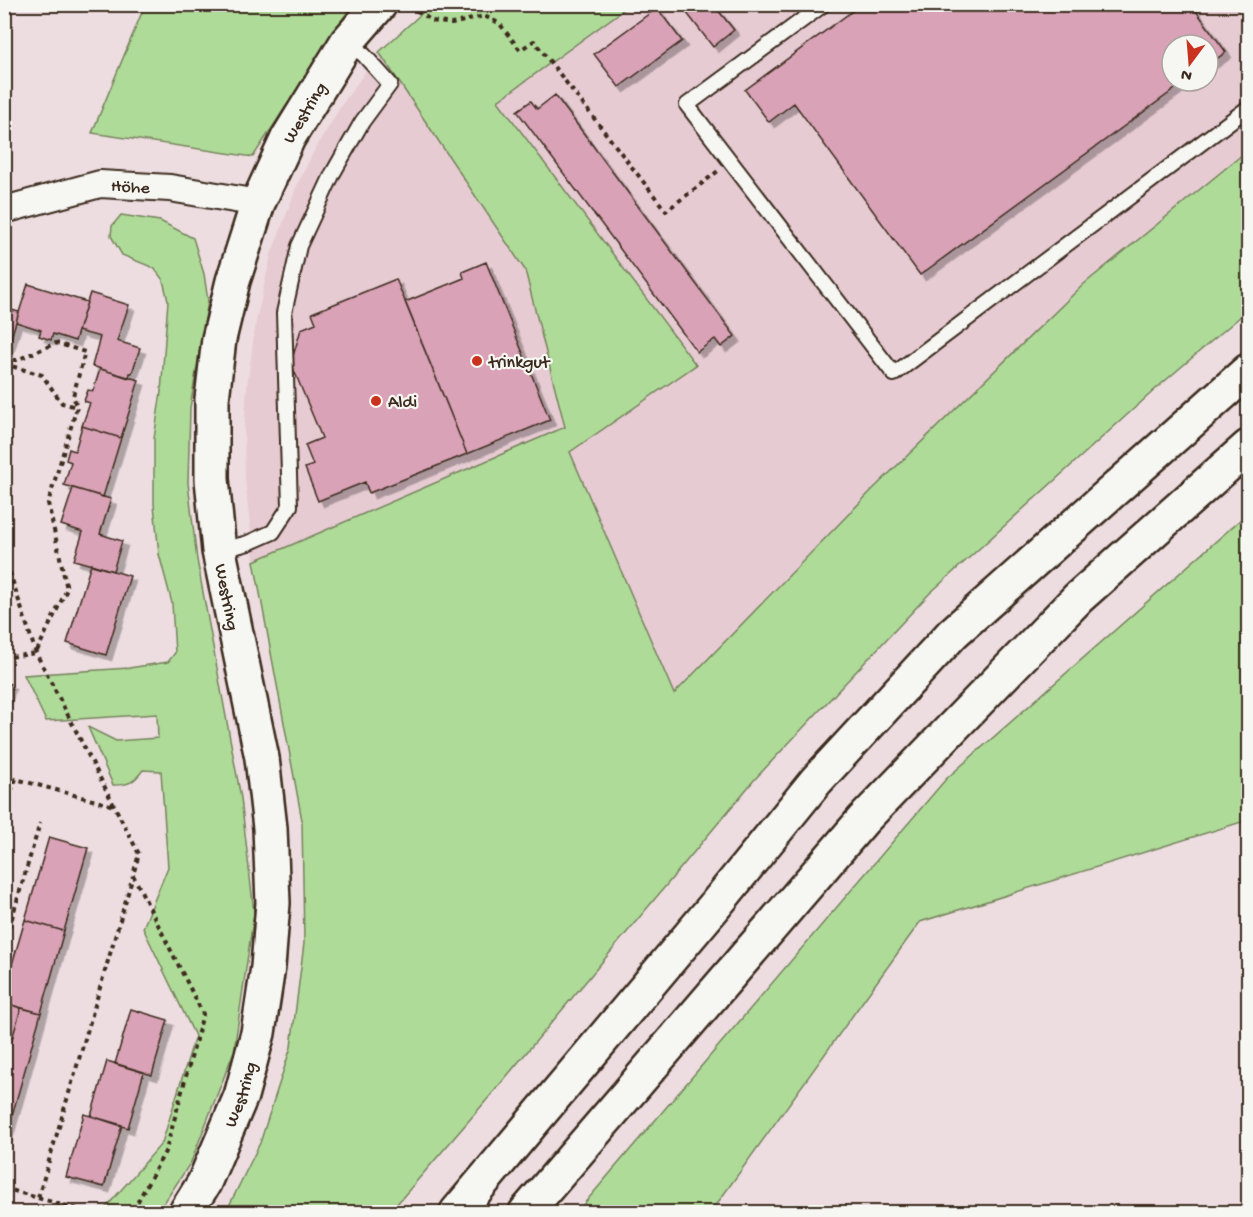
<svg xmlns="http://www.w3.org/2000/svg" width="1253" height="1217" font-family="'Gochi Hand',sans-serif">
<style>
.built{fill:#e7cbd3;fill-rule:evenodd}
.green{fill:#afdb99;stroke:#75825c;stroke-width:1.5}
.building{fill:#d9a2b6;stroke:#3b2a1e;stroke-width:1.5;filter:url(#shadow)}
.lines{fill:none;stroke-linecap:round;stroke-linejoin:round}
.service-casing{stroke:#3b2a1e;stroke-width:18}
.minor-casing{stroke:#3b2a1e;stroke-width:30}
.primary-casing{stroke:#3b2a1e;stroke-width:38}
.motorway-casing{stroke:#3b2a1e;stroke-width:38}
.path{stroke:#3b2a1e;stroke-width:4;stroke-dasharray:4.5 4.5;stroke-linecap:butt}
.service{stroke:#f6f6f2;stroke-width:14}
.minor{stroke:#f6f6f2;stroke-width:26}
.primary{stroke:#f6f6f2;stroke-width:33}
.motorway{stroke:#f6f6f2;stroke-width:33}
.poi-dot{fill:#c8321e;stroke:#f6f6f2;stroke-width:2}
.labels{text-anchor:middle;stroke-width:4.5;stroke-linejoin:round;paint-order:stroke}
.street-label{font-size:18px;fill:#3b2a1e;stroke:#f6f6f2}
.poi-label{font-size:18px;fill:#3b2a1e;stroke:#f6f6f2;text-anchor:start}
</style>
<defs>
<filter id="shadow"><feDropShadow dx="5.5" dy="5.5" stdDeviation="0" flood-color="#0004"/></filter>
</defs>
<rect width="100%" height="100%" fill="#eddde0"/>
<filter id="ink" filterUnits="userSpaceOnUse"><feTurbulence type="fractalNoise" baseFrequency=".0167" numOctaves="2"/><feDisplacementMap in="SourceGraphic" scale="12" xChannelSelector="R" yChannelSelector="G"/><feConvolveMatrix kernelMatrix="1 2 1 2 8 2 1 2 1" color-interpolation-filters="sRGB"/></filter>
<g filter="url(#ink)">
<!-- built -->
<path class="built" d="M630,5h618v145l-164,134 -212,206 -198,204 -104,-242 126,-87 -198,-264zM1172,45h36v36h-36z
M379,52l146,218 40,157 -311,134 -9,-82 -1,-49 3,-44 9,-65 15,-66 27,-72 15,-30 28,-47z"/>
<!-- green -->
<path class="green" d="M145,5h207l-99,152 -161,-24z
M431,5h199l-132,96 198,264 -126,87 104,242 198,-204 212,-206 164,-134v160l-89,76 -230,208 -174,185 -264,316 -101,117h-164l34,-69 31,-96 13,-104 -2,-123 -48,-259 311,-134 -40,-157 -146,-218z
M121,215l39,6 33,17 11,36 4,27 -18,107 -2,75 9,77 44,238 13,115 -20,138 -43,111 -33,50h-56l60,-69 33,-107 -52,-108 25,-61 -7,-96 -18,-1c-10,13 -14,15 -30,15l-25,-58 28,14 42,-3 -1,-24 -111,7 -22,-46 105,-7 39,-6 7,-9 -3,-50 -13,-49 -5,-49v-66l7,-47 7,-91 -5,-21 -9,-12 -32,-13 -11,-19 1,-10z
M1248,513v307l-328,102 -209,290h-134l369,-433z"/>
<!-- building -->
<path class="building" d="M680,4h33l21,26 -21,17z
M862,4h329l35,48 -18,13v-20h-36v36h14l-266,194 -126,-172 -25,19 -24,-32z
M657,8l25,33 -63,46 -25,-33z
M555,95l180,241 -14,11 -6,-8 -18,13 -180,-241 14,-10 6,8z
M486,262l64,158 -83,34 -62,-152 59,-24 -2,-6z
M396,279l71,175 -98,39 -4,-11 -47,19 -13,-33 8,-3 -8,-20 17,-7 -31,-75 10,-34 15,-6 -4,-10z
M28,284l59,18 -12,39 -22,-7 -2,6 -12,-4 2,-6 -25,-8z
M90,293l39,12 -12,36 23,7 -8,25h-2l-1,5 -37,-12 8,-29 -22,-6z
M4,308l15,4 -12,39h-3z
M100,369l39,11 -18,58 -39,-12 8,-23 -6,-2 4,-11 5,1z
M82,426l39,12 -18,59 -39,-12 7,-23 -5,-2 3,-11 6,2z
M73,488l38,11 -11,35 22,7 -9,30 -39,-11 9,-28 -22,-7z
M91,564l39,12 -24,79 -39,-12z
M4,682l6,2 -6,20z
M49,837l39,11 -24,83 -39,-11z
M25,920l39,11 -23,82 -37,-10v-11z
M4,1003l17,5 -17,59z
M21,1008l20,5 -35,124h-2v-70z
M131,1009l37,11 -16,55 -37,-11z
M107,1061l37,11 -16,56 -37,-12z
M84,1114l38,11 -18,62 -38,-10z"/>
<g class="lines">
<!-- service casing -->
<g class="service-casing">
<path id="service" d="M824,4l-137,101 207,269 354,-266
M219,551l29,-8 25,-11 17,-26 -6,-193 15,-67 34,-73 29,-51 28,-38 -26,-29 -17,-13"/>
</g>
<!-- minor casing -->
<g class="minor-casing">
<g id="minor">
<path id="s1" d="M4,210l96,-26 70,4 88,15"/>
</g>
</g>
<!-- primary casing -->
<g class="primary-casing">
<g id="primary">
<path id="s2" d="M186,1212l18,-29 37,-87 17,-63 10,-66 5,-64 -3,-75 -8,-70 -43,-207 -7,-72v-80l7,-60 14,-58 25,-78 30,-65 59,-96 33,-38"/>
</g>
</g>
<!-- motorway casing -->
<g class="motorway-casing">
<path id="motorway" d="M457,1212l256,-304 103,-127 137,-148 295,-262
M526,1212l337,-392 215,-222 170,-151"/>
</g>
<!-- path -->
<path class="path" d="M410,6l22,15 20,3 32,-8 15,7 21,27 14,-9 132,170 52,-40
M4,360h13l39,-17 29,9 -12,44 4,11 -29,96 19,86 -31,64 -32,5
M4,364l38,11 20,28 15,4
M4,555l32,98 103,201 -6,21 70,139 -37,136 -34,62
M4,808l12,-29 98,27
M4,945l36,-122
M4,1188l34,10 95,-322
M38,1198l50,14"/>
<!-- service -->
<use href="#service" class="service"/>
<!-- minor -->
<use href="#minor" class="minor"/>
<!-- primary -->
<use href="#primary" class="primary"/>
<!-- motorway -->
<use href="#motorway" class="motorway"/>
</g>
</g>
<!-- markers -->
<g class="poi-dot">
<circle cx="477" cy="361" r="6"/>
<circle cx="376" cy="401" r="6"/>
</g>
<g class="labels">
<!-- street labels -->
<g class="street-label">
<text dy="6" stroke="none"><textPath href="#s2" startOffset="1138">Westring</textPath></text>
<text dy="6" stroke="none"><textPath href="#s1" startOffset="130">Höhe</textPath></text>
<text transform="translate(228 597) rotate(79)" y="6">Westring</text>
<text dy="6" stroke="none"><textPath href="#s2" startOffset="130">Westring</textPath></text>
</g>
<!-- poi labels -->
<g class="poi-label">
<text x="489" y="367">trinkgut</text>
<text x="388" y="407">Aldi</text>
</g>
</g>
<!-- margin -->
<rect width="1253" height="1217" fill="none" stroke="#f6f6f2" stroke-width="24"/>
<rect x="12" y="12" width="1229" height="1193" fill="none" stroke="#3b2a1e" stroke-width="2" filter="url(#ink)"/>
<!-- north arrow -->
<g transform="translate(1190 63) rotate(196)"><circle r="28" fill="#f6f6f2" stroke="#aba49d" stroke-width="1.5"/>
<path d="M0-4.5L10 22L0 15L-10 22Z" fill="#c8321e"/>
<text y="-9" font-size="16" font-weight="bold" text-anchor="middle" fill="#3b2a1e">N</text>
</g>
</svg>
